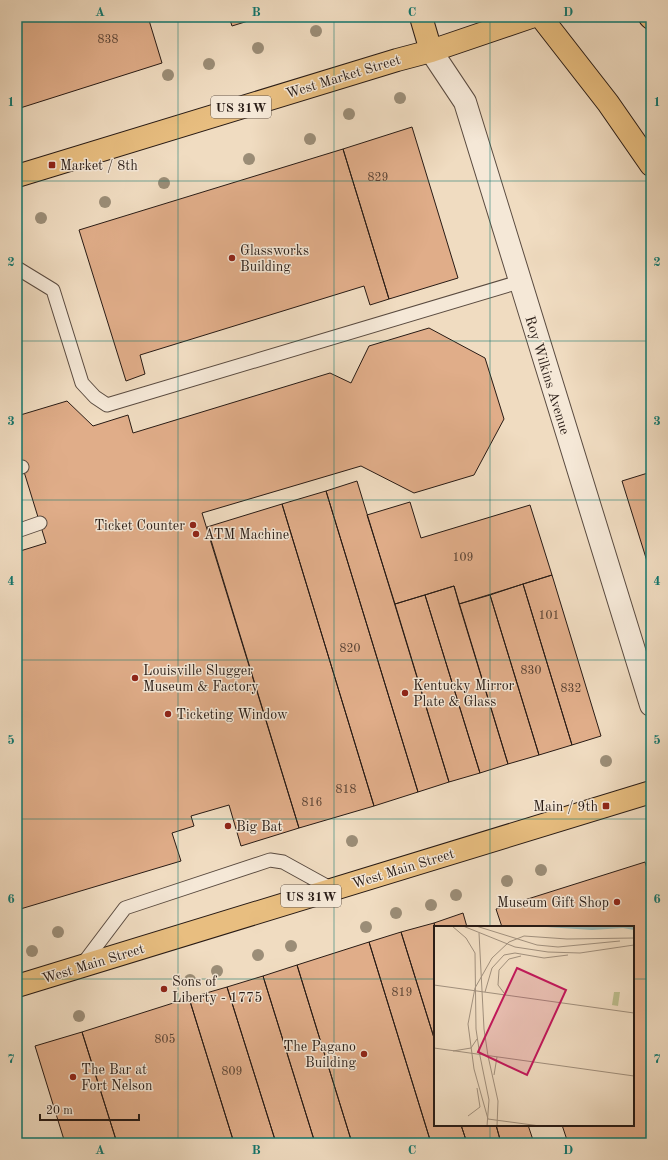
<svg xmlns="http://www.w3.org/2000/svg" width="668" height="1160" font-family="'Old Standard TT',serif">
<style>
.building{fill:#e0ad89;stroke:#281b15}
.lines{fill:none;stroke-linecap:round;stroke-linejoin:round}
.service-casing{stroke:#5a4b40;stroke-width:15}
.minor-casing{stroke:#5a4b40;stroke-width:24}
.primary-casing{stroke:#281b15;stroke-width:24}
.motorway-casing{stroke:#281b15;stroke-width:24}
.service{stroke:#f5e8d7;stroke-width:13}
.minor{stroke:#f5e8d7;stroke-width:22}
.primary{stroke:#e8be80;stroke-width:22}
.motorway{stroke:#e8be80;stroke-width:22}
.tree{fill:#9b8d77}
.grid{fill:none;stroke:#0f766e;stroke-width:1;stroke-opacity:0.55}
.poi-dot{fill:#8f2418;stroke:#f5e8d7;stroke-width:1.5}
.labels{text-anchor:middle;stroke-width:3;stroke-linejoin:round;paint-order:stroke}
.number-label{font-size:12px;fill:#564032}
.shield{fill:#f5e8d7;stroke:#66584f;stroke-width:1}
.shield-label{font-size:13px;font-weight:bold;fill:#281b15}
.street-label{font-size:14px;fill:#281b15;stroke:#f5e8d7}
.poi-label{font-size:14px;fill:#281b15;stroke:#f5e8d7;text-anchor:start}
.inset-road{fill:none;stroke:#a08f7c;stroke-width:1}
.view{fill:#c2185b;fill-opacity:0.15;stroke:#c2185b;stroke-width:2}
.inset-edge{fill:none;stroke:#281b15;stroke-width:2}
.neatline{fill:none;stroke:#0f766e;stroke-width:1.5}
.grid-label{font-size:13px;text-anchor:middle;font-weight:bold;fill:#0f766e}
</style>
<rect width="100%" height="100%" fill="#f0dcc1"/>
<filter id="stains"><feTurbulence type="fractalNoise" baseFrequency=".005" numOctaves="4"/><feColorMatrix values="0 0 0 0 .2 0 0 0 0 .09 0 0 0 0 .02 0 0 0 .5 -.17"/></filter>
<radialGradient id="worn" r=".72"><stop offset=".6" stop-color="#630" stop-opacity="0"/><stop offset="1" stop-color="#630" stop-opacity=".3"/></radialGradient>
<!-- building -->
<path class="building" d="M17,17h131l14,46 -145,46z
M229,17h32l-29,9z
M412,127l46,151 -69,21 -46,-150z
M343,149l46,150 -19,6 -6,-19 -224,69 5,19 -19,7 -47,-151z
M429,328l56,30 19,61 -30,56 -60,18 -53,-27 -159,47 97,315 -58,18 -12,-41 -38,11 3,10 -22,7 9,28 -164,49v-358l29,-9 -29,-94v-33l50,-15 26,25 35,-11 5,18 197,-60 21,10 18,-37z
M651,472v102l-29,-93z
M357,481l92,301 -31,10 -92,-301z
M326,491l92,301 -44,14 -92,-302z
M410,502l11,36 109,-33 22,70 -93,29 -5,-18 -59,18 -28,-89z
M282,504l92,302 -75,22 -92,-301z
M552,575l49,161 -29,9 -49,-161z
M523,584l49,161 -33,10 -49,-160z
M454,586l54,178 -28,9 -55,-178z
M425,595l55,178 -31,9 -54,-178z
M490,595l49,160 -31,9 -49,-160z
M645,862l6,19v262h-83l-6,-18h71v-198h-131l-6,-18z
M463,913l4,14h-32l-1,-4z
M434,923l1,4v114l-34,-109z
M401,932l34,109v84h26l6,18h-36l-62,-201z
M369,942l62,201h-79l-55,-178z
M297,965l55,178h-37l-52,-167z
M263,976l52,167h-39l-49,-156z
M227,987l49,156h-42l-45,-145z
M189,998l45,145h-117l-35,-111z
M82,1032l35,111h-52l-30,-97z
M461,1125h35l5,18h-34z
M496,1125h32l6,18h-33z"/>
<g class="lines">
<!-- service casing -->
<g class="service-casing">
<path id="service" d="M17,268l36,22 29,93 13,14 12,8 412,-123
M17,468l5,-1
M17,531l23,-8
M82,965l43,-57 145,-48 13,2 49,27"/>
</g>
<!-- minor casing -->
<g class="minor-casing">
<path id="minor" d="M431,51l34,51 186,603"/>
</g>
<!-- primary casing -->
<g class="primary-casing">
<path id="primary" d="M421,17l10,34
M17,176l380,-116 34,-9 100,-34
M17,986l634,-194"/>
</g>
<!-- motorway casing -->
<g class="motorway-casing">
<path id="motorway" d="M541,17l67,86 43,62
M650,17l1,1"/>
</g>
<!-- service -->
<use href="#service" class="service"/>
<!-- minor -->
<use href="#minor" class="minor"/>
<!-- primary -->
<use href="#primary" class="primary"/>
<!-- motorway -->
<use href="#motorway" class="motorway"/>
</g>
<!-- trees -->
<g class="tree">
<circle cx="316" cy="31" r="6"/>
<circle cx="258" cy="48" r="6"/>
<circle cx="209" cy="64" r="6"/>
<circle cx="168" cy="75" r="6"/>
<circle cx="400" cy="98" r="6"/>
<circle cx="349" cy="114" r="6"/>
<circle cx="310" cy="139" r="6"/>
<circle cx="249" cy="159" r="6"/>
<circle cx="164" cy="183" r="6"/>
<circle cx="105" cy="202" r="6"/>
<circle cx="41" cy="218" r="6"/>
<circle cx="606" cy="761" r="6"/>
<circle cx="352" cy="841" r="6"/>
<circle cx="541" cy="870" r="6"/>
<circle cx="507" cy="881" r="6"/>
<circle cx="456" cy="895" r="6"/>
<circle cx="431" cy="905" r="6"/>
<circle cx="396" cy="913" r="6"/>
<circle cx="366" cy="927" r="6"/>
<circle cx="58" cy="932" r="6"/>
<circle cx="291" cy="946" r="6"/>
<circle cx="32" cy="951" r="6"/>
<circle cx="258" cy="955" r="6"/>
<circle cx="217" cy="971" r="6"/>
<circle cx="190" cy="980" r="6"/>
<circle cx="79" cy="1016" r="6"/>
</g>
<!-- grid -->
<path class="grid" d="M178,17v1126M334,17v1126M490,17v910M17,181h634M17,341h634M17,500h634M17,660h634M17,819h634M17,979h418M633,979h18M490,1125v18"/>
<!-- markers -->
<g class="poi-dot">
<rect x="48" y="161" width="8" height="8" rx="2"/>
<circle cx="232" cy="258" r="4"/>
<circle cx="193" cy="525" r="4"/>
<circle cx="196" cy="534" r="4"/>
<circle cx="135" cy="678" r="4"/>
<circle cx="405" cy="693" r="4"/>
<circle cx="168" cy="714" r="4"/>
<rect x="602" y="802" width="8" height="8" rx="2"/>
<circle cx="228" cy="826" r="4"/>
<circle cx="617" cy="902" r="4"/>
<circle cx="164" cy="989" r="4"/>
<circle cx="364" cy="1054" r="4"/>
<circle cx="73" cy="1077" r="4"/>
</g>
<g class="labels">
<!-- number labels -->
<g class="number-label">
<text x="108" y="43">838</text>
<text x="378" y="181">829</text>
<text x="463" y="561">109</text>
<text x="549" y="619">101</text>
<text x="350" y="652">820</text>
<text x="531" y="674">830</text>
<text x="571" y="692">832</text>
<text x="346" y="793">818</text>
<text x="312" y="806">816</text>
<text x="402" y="996">819</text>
<text x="165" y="1043">805</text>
<text x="232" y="1075">809</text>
</g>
<!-- shield labels -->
<g class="shield">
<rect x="211" y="96" width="60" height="22" rx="3"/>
<rect x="281" y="885" width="60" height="22" rx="3"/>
</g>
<g class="shield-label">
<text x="241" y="112">US 31W</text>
<text x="311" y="901">US 31W</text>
</g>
<!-- street labels -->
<g class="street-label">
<text transform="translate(343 76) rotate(-17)" y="5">West Market Street</text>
<text transform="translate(548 375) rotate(73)" y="5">Roy Wilkins Avenue</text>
<text transform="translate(403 868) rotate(-17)" y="5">West Main Street</text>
<text transform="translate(93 963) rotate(-17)" y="5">West Main Street</text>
</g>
<!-- poi labels -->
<g class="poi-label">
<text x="60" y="170">Market / 8th</text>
<text x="240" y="255">Glassworks<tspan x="240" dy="16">Building</tspan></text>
<text x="185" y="530" text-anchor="end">Ticket Counter</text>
<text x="204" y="539">ATM Machine</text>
<text x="143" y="675">Louisville Slugger<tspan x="143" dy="16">Museum &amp; Factory</tspan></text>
<text x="413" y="690">Kentucky Mirror<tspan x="413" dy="16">Plate &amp; Glass</tspan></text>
<text x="176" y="719">Ticketing Window</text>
<text x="598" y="811" text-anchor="end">Main / 9th</text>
<text x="236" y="831">Big Bat</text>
<text x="609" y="907" text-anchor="end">Museum Gift Shop</text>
<text x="172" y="986">Sons of<tspan x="172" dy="16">Liberty - 1775</tspan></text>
<text x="356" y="1051" text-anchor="end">The Pagano<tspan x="356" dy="16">Building</tspan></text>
<text x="81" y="1074">The Bar at<tspan x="81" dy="16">Fort Nelson</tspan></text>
</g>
</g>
<!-- overview -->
<g transform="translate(434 926)">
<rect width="200" height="200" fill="#f0dcc1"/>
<path d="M180,66h6l-2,14 -6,-1z" fill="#bebf8f"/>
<path d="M97,0h103v4l-11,-2 -31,2z" fill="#9bbab7"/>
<path class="inset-road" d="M18,0l14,12 9,15 1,76 4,27M29,0l52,21 33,5 32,1 54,-8M42,0l61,19 21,2 62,-6M45,7l5,96 4,27M0,59l200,28M51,66l7,-24 12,-13 11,-2 29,5 24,-3M70,67l-6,-8 1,-15 10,-11 12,-3M0,122l200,28M19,125l18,-3 6,-9M46,130l9,44 -2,26M54,130l10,45 -1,25M60,149l3,-18M34,190l12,-9 -3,-19M54,193l52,7M54,193l-14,-50 -6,-45 7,-36 17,-30 17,-16 15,-6 43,3 67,-1"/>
<path class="view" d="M83,42l49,22 -39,85 -49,-23z"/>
<rect width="200" height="200" class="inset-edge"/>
</g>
<!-- margin -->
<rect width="668" height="1160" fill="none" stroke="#f0dcc1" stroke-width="44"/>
<!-- scale -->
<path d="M40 1114v6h99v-6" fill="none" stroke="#281b15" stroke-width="2"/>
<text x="46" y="1114" font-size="12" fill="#281b15" stroke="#f5e8d7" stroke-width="3" paint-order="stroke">20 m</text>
<rect x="22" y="22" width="624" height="1116" class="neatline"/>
<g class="grid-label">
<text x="100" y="16">A</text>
<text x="256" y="16">B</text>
<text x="412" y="16">C</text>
<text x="568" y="16">D</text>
<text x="11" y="106">1</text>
<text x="657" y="106">1</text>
<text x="11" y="266">2</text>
<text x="657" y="266">2</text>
<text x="11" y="425">3</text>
<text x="657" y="425">3</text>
<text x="11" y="585">4</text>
<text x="657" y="585">4</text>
<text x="11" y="744">5</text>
<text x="657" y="744">5</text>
<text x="11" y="903">6</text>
<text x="657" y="903">6</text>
<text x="11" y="1063">7</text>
<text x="657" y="1063">7</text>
<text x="100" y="1154">A</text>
<text x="256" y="1154">B</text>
<text x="412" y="1154">C</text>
<text x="568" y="1154">D</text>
</g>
<rect width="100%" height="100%" filter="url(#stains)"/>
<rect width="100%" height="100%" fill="url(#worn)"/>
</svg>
